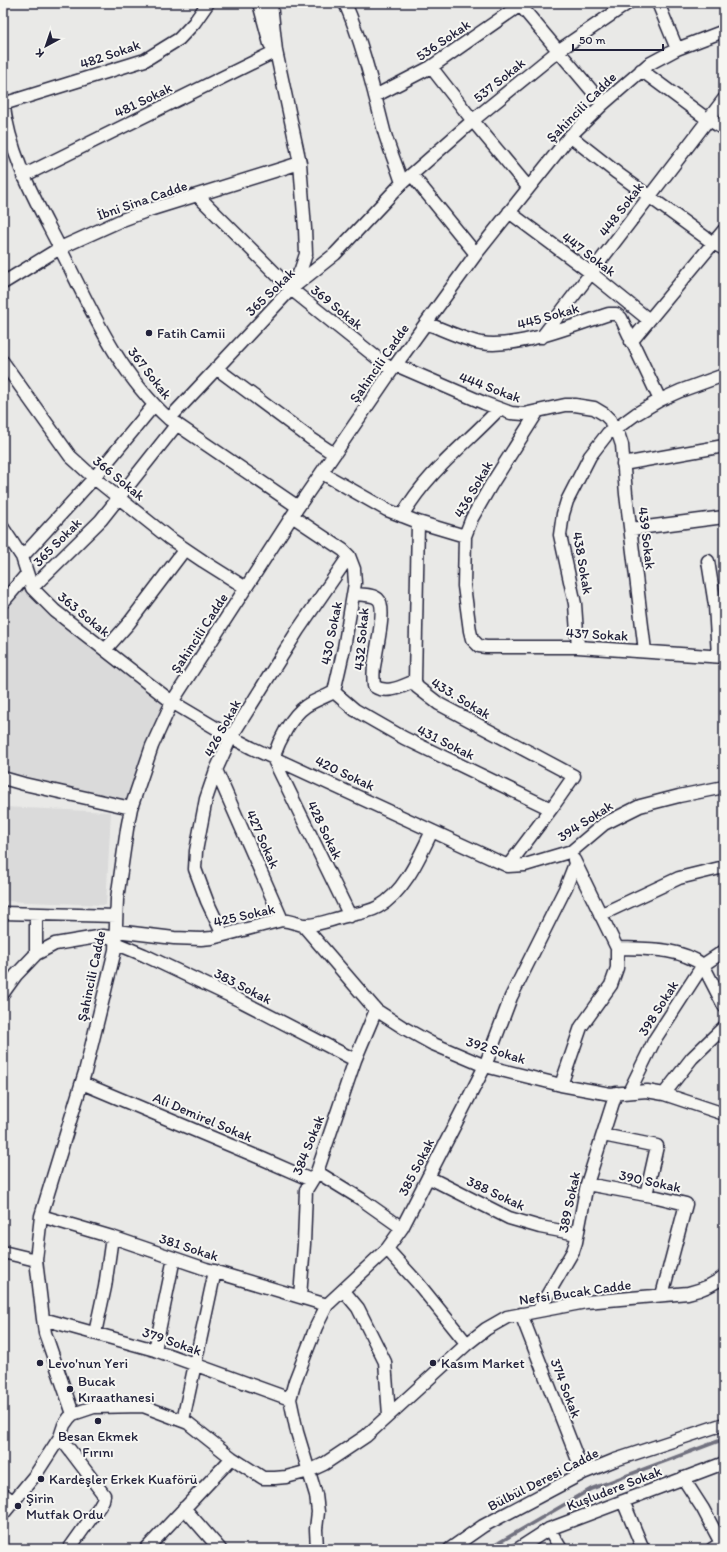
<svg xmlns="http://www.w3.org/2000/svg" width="727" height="1552" font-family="Itim,sans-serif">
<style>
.built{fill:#dadada}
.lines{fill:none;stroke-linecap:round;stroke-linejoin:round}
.stream{stroke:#71717f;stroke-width:3.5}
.minor-casing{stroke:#22223b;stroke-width:15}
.minor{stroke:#f6f6f2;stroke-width:12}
.poi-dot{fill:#22223b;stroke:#f6f6f2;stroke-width:1.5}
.labels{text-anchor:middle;stroke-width:4;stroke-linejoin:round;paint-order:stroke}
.street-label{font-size:14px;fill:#22223b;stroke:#f6f6f2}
.poi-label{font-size:14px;fill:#22223b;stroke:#f6f6f2;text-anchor:start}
</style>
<rect width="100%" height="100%" fill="#e9e9e7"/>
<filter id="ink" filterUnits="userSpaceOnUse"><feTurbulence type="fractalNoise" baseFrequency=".025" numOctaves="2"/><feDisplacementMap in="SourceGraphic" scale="8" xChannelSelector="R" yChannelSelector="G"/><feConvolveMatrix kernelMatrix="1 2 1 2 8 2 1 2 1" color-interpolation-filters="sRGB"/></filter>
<g filter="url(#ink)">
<!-- built -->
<path class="built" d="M15,587l17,1 140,114 -41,106 -128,-31v-175z
M3,807l108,5 -5,93 -103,-4z"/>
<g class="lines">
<!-- stream -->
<path class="stream" d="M488,1549l103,-60 133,-50"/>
<!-- minor casing -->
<g class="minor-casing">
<path id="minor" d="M259,3l11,41
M271,3l5,48 24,112 5,66 1,25 -5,15 -8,17
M345,3c18,41 28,85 39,128 5,18 13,35 18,52
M658,3l19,46
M520,5l83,99
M431,67l42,54 55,66
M641,70l62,46 21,13
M375,96l56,-29 92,-64
M3,101c7,59 35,103 61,155 29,58 56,119 105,163l129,88
M3,104l142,-44 34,-21 15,-16 14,-20
M570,136l47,37 96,70 11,6
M412,175l64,79
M23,176l253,-125
M198,196l93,93 101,81
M509,212l82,61 58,47
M3,283l57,-35 62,-28 27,-10 151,-47
M426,323c16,6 39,17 55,20 37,6 93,-18 128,-29h7l5,4 39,82
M542,337l182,-238
M631,342l93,-112
M3,362l67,94 24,22 75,60 34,23 43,27
M396,365l88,38 27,10 13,1 41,-9h10l19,3 10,6 6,6 4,10 5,6 3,9 4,49 19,157
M216,368l94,70 24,16
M538,411l-47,74 -19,33 -7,18 -1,50 6,45 2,8 7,7 7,1h92l146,10
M169,419l122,-130 44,-35 67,-71 75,-66 81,-66 70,-48
M623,464l101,-18
M322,473l65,37 31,12 47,14
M292,516l51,34 6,6 5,13 1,14 -11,65 -10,44c-9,5 -19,8 -28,14 -15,10 -27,35 -33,52l77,158
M402,516c25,-44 63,-71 97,-107
M418,522l-3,159 2,6 22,17 135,72 -23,33 -43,57
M3,528l19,29 10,31 23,23 117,91 59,35 21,11 256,118 17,-1 47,-14 32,-27 36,-18 39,-10 45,-9
M631,529l93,-12
M22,557l72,-79 60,-73
M708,561l7,44 3,51
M32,588l69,-68 76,-96
M354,594c7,1 19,0 24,5 9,8 -2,50 -3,62 -2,8 -2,16 -1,25 13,9 28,0 41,-5
M3,602l24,-28
M578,647l-3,-43 -15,-69 3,-21 4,-13 23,-45 18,-23 6,-3 22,-16 24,-14 20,-9 44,-16
M105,650l24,-27 56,-74
M334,692l21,18 49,28 147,71
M216,770l66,150
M3,778l21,6 107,24
M3,913l113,3
M600,915l79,-37 45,-11
M303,925l73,85 28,18 27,15 54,23 76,19 49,9 37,-3 17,3 60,20
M116,931l58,7 27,1 11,-1 70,-18c8,1 16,4 21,5 13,1 27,-5 39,-8 12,-3 25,-4 36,-10 26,-14 42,-51 54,-76
M223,935l-16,-34 -12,-32 1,-18 10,-52 10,-29 15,-33 67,-107 51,-74
M115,943l29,12 97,46 114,59
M617,948c29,1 61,-1 86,17l21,41
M36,954v-40
M3,993l13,-18 20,-21 19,-10 48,-8 12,2
M82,1083l181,76 48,21
M561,1085l20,-58 30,-42 6,-17v-20l-43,-88
M629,1092l26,-53 48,-74 21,-14
M664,1094l28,-36 32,-31
M603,1135l54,11 -11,49
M317,1172l44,27 41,29
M428,1177l81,41 31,9 37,7
M587,1184l70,13 29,7 -24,91
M41,1216l71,21 94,32 121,36
M387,1249l30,33 50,62
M3,1252l33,8
M343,1290l15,18 27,54 4,53
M300,1297l4,-53 2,-54 11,-18 38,-112 21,-50
M538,1311l35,-60 3,-9 11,-58 29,-91
M521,1314l62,159
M43,1319l112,31 135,49
M95,1333l10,-46 7,-50
M155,1350l19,-92
M73,1414l-28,-81 -2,-14 -7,-59 5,-44 44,-144 30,-122 2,-51 10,-70 4,-21 21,-62 20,-44 126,-195 94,-137 84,-116 94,-118 33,-32 46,-40 28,-15 47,-18
M183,1420l32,-149
M60,1437l44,58 -1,5 -4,7 -30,42
M683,1478l20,31 18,34
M3,1494l11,8
M623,1501l20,48
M184,1508l36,41
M3,1514l33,-40 24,-37 4,-12 5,-7 4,-4 21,-7 49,-1 45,17 44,35 31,20h12l11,-1 23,-6 15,-7 42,-28 101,-92 19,-15 21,-12 79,-15 102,-9c13,-3 26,-8 36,-17
M549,1529l12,20
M146,1549l86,-91
M317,1549l-1,-20 2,-17 -2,-17 -19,-63 -7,-33 5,-18 21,-54 11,-22 60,-56 15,-21 83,-162 26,-69 55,-110 9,-23
M450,1549l33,-23 100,-53 32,-13 109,-36
M518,1549l31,-20 175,-66
M712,1549l12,-7"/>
</g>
<!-- minor -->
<use href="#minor" class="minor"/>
</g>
</g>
<!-- markers -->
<g class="poi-dot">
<circle cx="149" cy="333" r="4"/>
<circle cx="40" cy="1363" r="4"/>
<circle cx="433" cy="1363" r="4"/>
<circle cx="70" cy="1389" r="4"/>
<circle cx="98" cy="1421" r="4"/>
<circle cx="41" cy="1479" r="4"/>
<circle cx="18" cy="1506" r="4"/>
</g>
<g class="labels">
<!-- street labels -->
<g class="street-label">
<text transform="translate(443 40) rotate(-34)" y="5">536 Sokak</text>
<text transform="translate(110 54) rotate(-19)" y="5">482 Sokak</text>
<text transform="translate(499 80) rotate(-39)" y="5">537 Sokak</text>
<text transform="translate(143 100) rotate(-26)" y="5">481 Sokak</text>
<text transform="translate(581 107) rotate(-45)" y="5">Şahincili Cadde</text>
<text transform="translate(142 200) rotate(-19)" y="5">İbni Sina Cadde</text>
<text transform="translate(621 209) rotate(-53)" y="5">448 Sokak</text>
<text transform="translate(589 254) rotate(37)" y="5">447 Sokak</text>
<text transform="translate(270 292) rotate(-44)" y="5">365 Sokak</text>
<text transform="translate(337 307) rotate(39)" y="5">369 Sokak</text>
<text transform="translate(548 316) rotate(-16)" y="5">445 Sokak</text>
<text transform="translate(379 363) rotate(-55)" y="5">Şahincili Cadde</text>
<text transform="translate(150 373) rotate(52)" y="5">367 Sokak</text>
<text transform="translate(490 387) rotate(20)" y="5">444 Sokak</text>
<text transform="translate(119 478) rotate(39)" y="5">366 Sokak</text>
<text transform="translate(473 489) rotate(-60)" y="5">436 Sokak</text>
<text transform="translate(647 538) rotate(83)" y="5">439 Sokak</text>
<text transform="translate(57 542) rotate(-45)" y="5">365 Sokak</text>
<text transform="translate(583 563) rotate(80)" y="5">438 Sokak</text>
<text transform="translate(84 614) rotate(39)" y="5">363 Sokak</text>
<text transform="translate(199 633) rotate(-57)" y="5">Şahincili Cadde</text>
<text transform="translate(331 633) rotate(-79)" y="5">430 Sokak</text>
<text transform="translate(597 634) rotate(3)" y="5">437 Sokak</text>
<text transform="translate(361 639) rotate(-85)" y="5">432 Sokak</text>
<text transform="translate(461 698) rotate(31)" y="5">433. Sokak</text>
<text transform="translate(222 728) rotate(-62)" y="5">426 Sokak</text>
<text transform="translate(446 742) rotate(26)" y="5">431 Sokak</text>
<text transform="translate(345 773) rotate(25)" y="5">420 Sokak</text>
<text transform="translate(585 821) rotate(-33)" y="5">394 Sokak</text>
<text transform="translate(325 830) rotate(64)" y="5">428 Sokak</text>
<text transform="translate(263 839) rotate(66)" y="5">427 Sokak</text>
<text transform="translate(244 915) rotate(-13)" y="5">425 Sokak</text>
<text transform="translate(91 976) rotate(-78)" y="5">Şahincili Cadde</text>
<text transform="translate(243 986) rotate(27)" y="5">383 Sokak</text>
<text transform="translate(658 1008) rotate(-58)" y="5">398 Sokak</text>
<text transform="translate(496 1050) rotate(18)" y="5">392 Sokak</text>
<text transform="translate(203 1117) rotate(23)" y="5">Ali Demirel Sokak</text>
<text transform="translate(308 1145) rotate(-68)" y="5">384 Sokak</text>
<text transform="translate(416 1167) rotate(-63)" y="5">385 Sokak</text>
<text transform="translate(650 1181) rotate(12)" y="5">390 Sokak</text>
<text transform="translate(496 1193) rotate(25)" y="5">388 Sokak</text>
<text transform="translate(569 1202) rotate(-78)" y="5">389 Sokak</text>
<text transform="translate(189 1247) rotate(18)" y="5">381 Sokak</text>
<text transform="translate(575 1292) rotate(-8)" y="5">Nefsi Bucak Cadde</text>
<text transform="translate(172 1341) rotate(19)" y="5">379 Sokak</text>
<text transform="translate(566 1388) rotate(69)" y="5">374 Sokak</text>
<text transform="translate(543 1479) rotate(-27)" y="5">Bülbül Deresi Cadde</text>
<text transform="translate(614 1488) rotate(-21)" y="5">Kuşludere Sokak</text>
</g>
<!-- poi labels -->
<g class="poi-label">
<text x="157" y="338">Fatih Camii</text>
<text x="48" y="1368">Levo'nun Yeri</text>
<text x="441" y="1368">Kasım Market</text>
<text x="78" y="1386">Bucak<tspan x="78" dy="16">Kıraathanesi</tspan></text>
<text x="98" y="1441" text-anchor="middle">Besan Ekmek<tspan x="98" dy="16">Fırını</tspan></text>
<text x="49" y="1484">Kardeşler Erkek Kuaförü</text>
<text x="26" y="1503">Şirin<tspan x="26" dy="16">Mutfak Ordu</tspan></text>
</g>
</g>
<!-- margin -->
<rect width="727" height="1552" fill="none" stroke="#f6f6f2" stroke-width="16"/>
<rect x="8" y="8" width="711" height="1536" fill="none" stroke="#22223b" stroke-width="1.5" filter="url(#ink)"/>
<!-- north arrow -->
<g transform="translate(46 46) rotate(220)" stroke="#f6f6f2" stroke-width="3" paint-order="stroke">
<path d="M0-3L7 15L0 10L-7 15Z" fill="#22223b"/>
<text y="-6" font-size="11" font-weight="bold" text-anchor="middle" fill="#22223b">K</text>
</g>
<!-- scale -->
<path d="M573 44v6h90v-6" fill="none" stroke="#22223b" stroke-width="2"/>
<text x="579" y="44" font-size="12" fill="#22223b" stroke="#f6f6f2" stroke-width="3" paint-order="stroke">50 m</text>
</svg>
